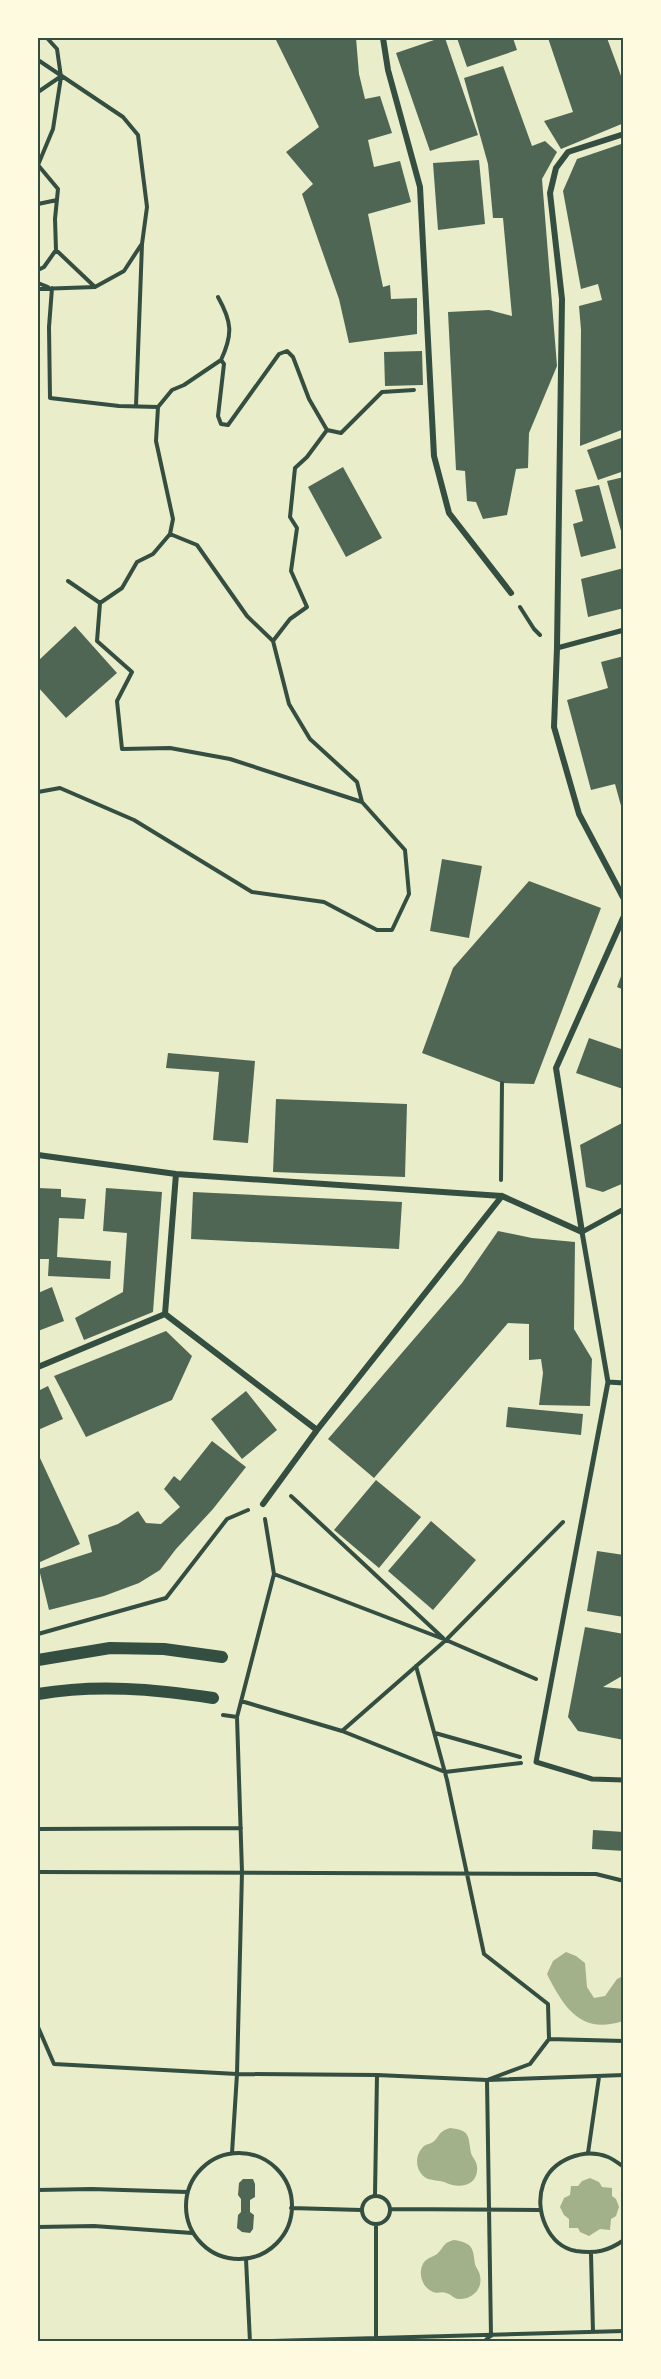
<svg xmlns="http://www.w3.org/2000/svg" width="661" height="2379" font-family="Manrope,sans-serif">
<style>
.water{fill:#a3b18a}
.building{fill:#4f6655}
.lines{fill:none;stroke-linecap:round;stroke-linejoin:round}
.path{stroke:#344e41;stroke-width:4}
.pedestrian{stroke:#344e41;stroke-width:5}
.minor{stroke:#344e41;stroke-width:6}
.secondary{stroke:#344e41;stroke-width:12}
.neatline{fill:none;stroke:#344e41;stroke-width:2}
</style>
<rect width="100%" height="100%" fill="#e9edc9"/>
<!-- water -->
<path class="water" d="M566,1952l10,4 9,7 2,24 7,11 11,-2 12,-17 6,-3v45c-42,14 -59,-13 -76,-47l6,-13z
M450,2128c21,2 18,9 21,25 1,4 5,7 6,13 2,21 -19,23 -33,16 -5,-2 -12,-1 -18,-4 -11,-7 -12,-23 -2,-32 3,-2 6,-2 9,-4 7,-5 4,-10 17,-14z
M590,2178l9,4 3,5 10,1v8l4,3 3,8 -3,9 -5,3 -1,11 -10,-1 -11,7 -9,-4 -2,-4h-9v-9l-5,-4 -4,-8 4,-9 6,-3 1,-9h7l4,-5z
M454,2240c19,3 19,8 21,24 1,4 5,8 5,12 3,14 -9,24 -22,23 -5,-1 -7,-5 -12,-6 -4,-2 -9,1 -13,-1 -12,-5 -16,-22 -8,-31 4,-4 8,-4 12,-7 7,-6 5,-11 17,-14z"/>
<!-- building -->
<path class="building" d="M275,38h48l1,2 4,-2h28l3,36 6,25 15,-3 12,37 -24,7 6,27 26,-6 11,41 -43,12 15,73 7,-2 1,14 26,-1v36l-68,9 -10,-44 -37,-105 11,-10 -27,-32 33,-25z
M440,38h5l33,97 -48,16 -34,-98z
M457,38h56l4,12 -50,17z
M548,38h59l17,46v39l-63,26 -17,-28 29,-9z
M503,66l29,80 13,-5 12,11 -15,27 15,187 -28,67 -1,35 -12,1 -9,46 -24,4 -7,-17 -9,-1 -2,-30 -9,-1 -8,-158 41,-2 23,6 -9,-98h-10l-5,-54 -24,-86z
M624,143v286l-44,17 1,-116 -2,-24 23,-6 -4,-16 -17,5 -18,-98 14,-32z
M479,160l6,64 -47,6 -5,-67z
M422,351l1,34 -38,1 -1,-34z
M624,437v34l-26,9 -11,-30z
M343,467l39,71 -36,19 -38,-70z
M624,477v61h-1l-16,-57z
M599,485l17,63 -35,9 -8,-33 10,-3 -8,-31z
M624,568v40l-36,9 -7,-38z
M75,626l42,47 -51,45 -28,-31v-26z
M624,656v157h-1l-8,-29 -24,6 -24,-90 41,-12 -7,-26z
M442,859l40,7 -13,72 -39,-7z
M529,881l72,27 -67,176 -32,-1 -80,-30 31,-85z
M623,971h1v19l-7,-3z
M589,1038l35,12 -1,39 -47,-16z
M168,1053l87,8 -7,82 -35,-3 6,-68 -53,-4z
M276,1099l131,5 -2,73 -132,-5z
M624,1122v61l-21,9 -17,-5 -6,-42z
M38,1188l23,1v8l25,2 -2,20 -25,-1 -2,39 54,4 -1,18 -62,-3 1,-17h-11z
M106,1188l56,4 -9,120 -69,28 -9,-22 48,-26 4,-59 -24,-2z
M193,1192l209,10 -3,47 -208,-10z
M498,1231l34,7 43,4 -1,87 18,30 -2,47 -51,-1 4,-32 -2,-14 -12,1v-36l-21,-1 -134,155 -46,-39 134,-156z
M52,1287l12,34 -26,10v-38z
M166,1331l26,25 -20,44 -86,37 -32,-61z
M48,1386l15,33 -25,11v-39z
M246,1391l31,39 -35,29 -31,-40z
M508,1407l75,7 -2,21 -75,-8z
M212,1441l34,26 -33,42 -37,40 -16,21 -21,13 -35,13 -55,14 -10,-41 53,-17 -4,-17 30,-11 20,-13 8,12 15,1 19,-17 -16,-18 10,-13 6,5z
M40,1458l40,86 -42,19v-104z
M376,1480l45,37 -42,51 -45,-38z
M431,1521l45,39 -43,50 -45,-39z
M597,1551l27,4v62l-37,-6z
M585,1627l39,7 -2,42 -19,11 21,2v51l-46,-9 -10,-14z
M593,1830l31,2v19l-32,-2z
M243,2179h10l2,5v13l-5,3v12l4,3 -1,14 -3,4 -8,-1 -5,-4 1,-13 3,-3v-13l-3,-4 1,-12z"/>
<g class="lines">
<!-- path -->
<path class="path" d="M47,38l10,11 4,28 -8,52 -15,36 20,24 -3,30 1,31 39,37
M38,60l85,57 15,18 9,72 -5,37 -6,162
M38,92l22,-15
M38,204l19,-4
M38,270l6,-3 12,-17
M38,283l10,4
M52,288l-3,39 1,71 69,8 39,1
M38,289l57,-2 29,-16 17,-26
M218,297c14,25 15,37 3,63
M170,534l27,11 50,71 26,25 16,63 21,35 47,43 5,20
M68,581l32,22
M520,607l14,22 6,6
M273,641l17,-22 17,-12 -16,-36 6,-43 -7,-11 5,-49 12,-11 20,-27
M38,792l22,-4 74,32 118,72 72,10 53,28h15l17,-36 -4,-44 -43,-48 -132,-43 -60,-11 -48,1 -5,-48 15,-29 -35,-31 3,-38 22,-15 15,-26 16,-8 17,-20 3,-15 -17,-78 2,-34 14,-17 12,-5 37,-25 3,4 -6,52 3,8 7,1 51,-71 8,-3 6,6 16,42 18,31 14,3 41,-41 32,-2
M501,1180l1,-97
M291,1496l152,142
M265,1519l9,55 172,66 90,39
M38,1634l128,-36 61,-79 21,-9
M416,1666l31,114 37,174 64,50 1,35 -19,25 -43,16 4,256
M241,1701l101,30 103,41 76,-9
M223,1715l14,2
M342,1731l104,-91 117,-118
M435,1733l85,24
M38,1829l203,-1
M38,1872l558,2 28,7
M38,2027l16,37 183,10 140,1 110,5 137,-5
M549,2039l75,2
M232,2153l5,-79 5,-202 -5,-155 37,-143
M588,2153l11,-76
M186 2206a53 53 0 1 1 106 0a53 53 0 1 1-106 0Z
M624,2167c-5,-3 -11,-8 -16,-10 -24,-10 -57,3 -65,28 -9,25 5,61 33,66 20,3 32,0 48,-11
M38,2190l54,-1 95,3
M375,2195l2,-120
M362 2210a14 14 0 1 1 28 0a14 14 0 1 1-28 0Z
M291,2208l70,2
M390,2209l150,1
M38,2227l56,-1 98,7
M591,2254l2,78
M246,2259l4,83
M376,2338v-114
M240,2342l384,-11
M484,2342l6,-6"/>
<!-- pedestrian -->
<path class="pedestrian" d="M557,648l67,-18
M624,1209l-42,23 26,150 -72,380 56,17 32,1
M608,1382l16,1"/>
<!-- minor -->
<path class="minor" d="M383,38l5,32 32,117 14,269 15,57 62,80
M624,134l-56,18 -12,16 -6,25 12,106 -5,349 -3,79 25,87 45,85
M38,1155l138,19 326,22 80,36
M582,1232l-26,-164 68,-152
M165,1314l11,-140
M38,1367l127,-53 152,116
M263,1504l54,-74 185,-234"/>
<!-- secondary -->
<path class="secondary" d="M38,1660l72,-12 54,1 58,8
M38,1694c59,-10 116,-5 175,4"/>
</g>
<!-- border -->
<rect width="661" height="2379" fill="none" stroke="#fefae0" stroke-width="78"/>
<rect x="39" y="39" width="583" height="2301" class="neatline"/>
</svg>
